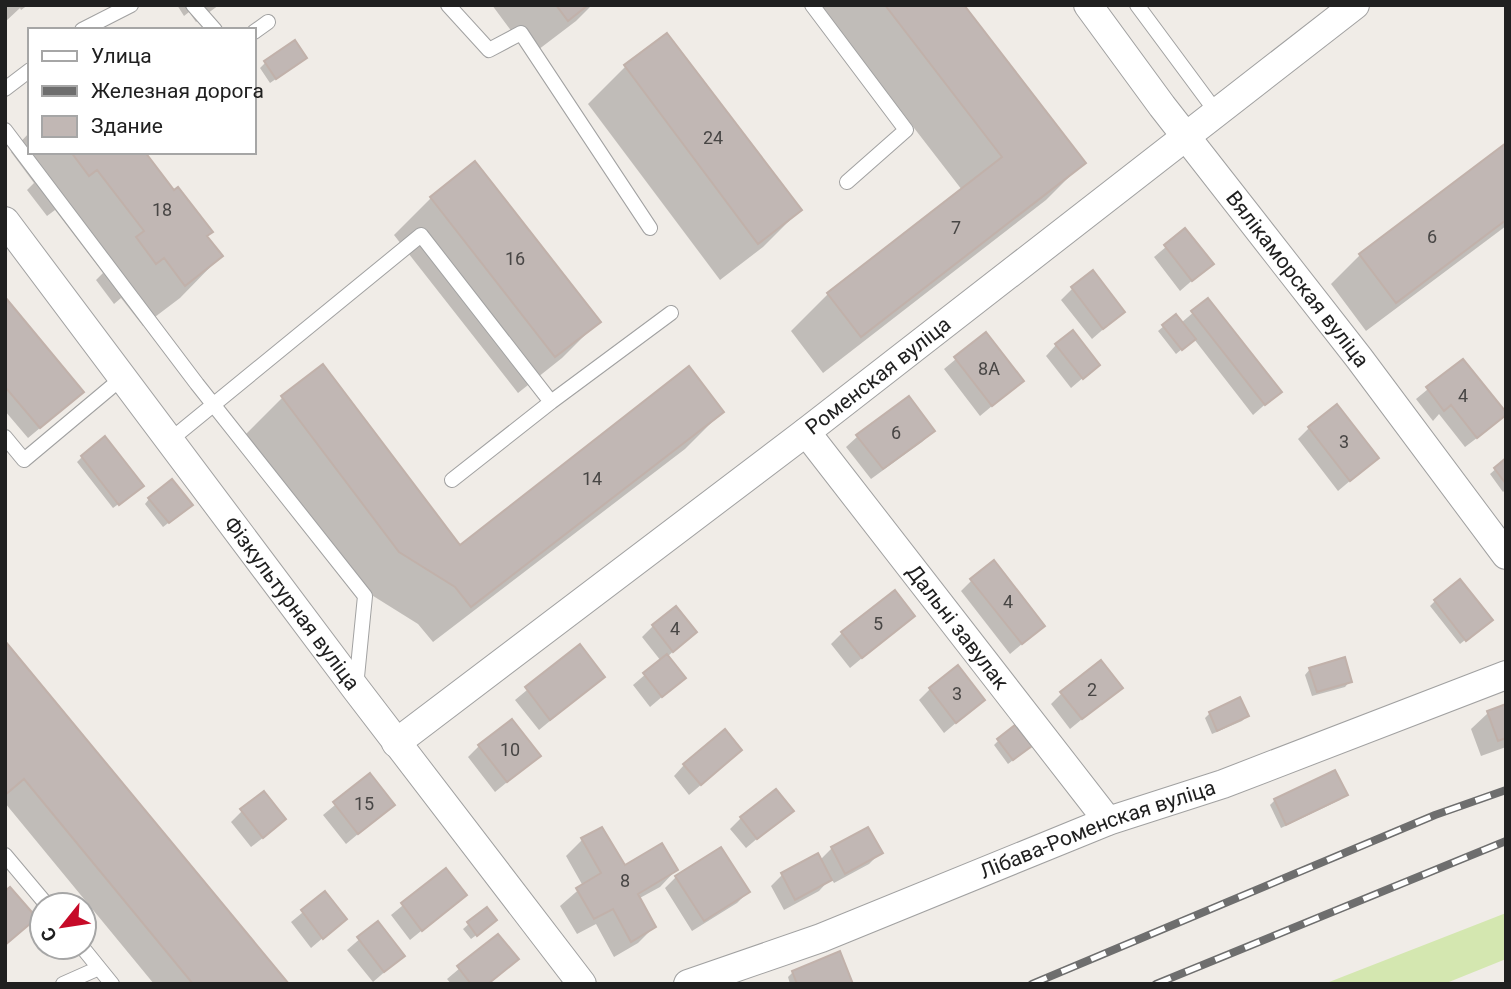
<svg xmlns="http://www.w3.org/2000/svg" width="1511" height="989" font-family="Roboto,sans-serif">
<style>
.grass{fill:#d4e7b0}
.shadow{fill:#0003}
.building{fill:#c1b7b4;stroke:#c1b1aa;stroke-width:2}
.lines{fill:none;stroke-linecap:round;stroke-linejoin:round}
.service-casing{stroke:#a1a1a1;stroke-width:16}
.minor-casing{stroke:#a1a1a1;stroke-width:30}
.service{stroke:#fff;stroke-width:14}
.minor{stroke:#fff;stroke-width:28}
.rail-casing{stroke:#6e6e6e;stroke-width:8}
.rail{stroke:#fff;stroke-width:5;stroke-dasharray:16;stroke-linecap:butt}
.labels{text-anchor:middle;stroke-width:6;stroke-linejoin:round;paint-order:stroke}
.number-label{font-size:18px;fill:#484645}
.street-label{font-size:21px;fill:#202020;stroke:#fff}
</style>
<rect width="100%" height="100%" fill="#f0ece7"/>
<!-- grass -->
<path class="grass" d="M1506,913v46l-62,25h-120z"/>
<!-- shadow -->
<path class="shadow" d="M5,5h23l-7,5 -1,-2 -15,14z
M177,5h42l-23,17 -7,-10 -5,4z
M492,5h100l-16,16 -46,35z
M819,5h143l121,158 -37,37 -223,173 -32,-42 37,-37 134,-104z
M265,63h34l-29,20 -10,-15z
M625,67l175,143 -37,37 -43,33 -132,-176z
M30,132v20h113l78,104 -41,42 -37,28 -22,-28 -7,6 -18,-24 7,-7 -48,-63 -8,6 -20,-26 7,-7 -23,-31z
M1506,145v81l-140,105 -35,-47 29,-29z
M475,164l124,157 -37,37 -44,35 -124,-158 37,-37z
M1185,231l26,33 -31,27 -26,-34z
M1072,289l51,23 -31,27 -31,-39z
M5,300l66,102 -43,36 -23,-27z
M1208,300l71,92 -26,23 -59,-76 -18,15 -18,-23 18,-15 5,7z
M986,334l36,47 -42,35 -36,-47z
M1056,345l42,20 -27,23 -25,-32z
M1462,361l32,64 -29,22 -26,-33 -6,7 -17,-22z
M323,367l137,181 262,-136 -37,37 -252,193 -15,-18 -56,-35 -117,-154 37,-37z
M1309,428l68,30 -39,33 -40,-52z
M933,431l-11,11 -51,37 -25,-32 11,-10z
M82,457l54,34 -23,17 -36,-46z
M1506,460v29l-3,3 -13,-18z
M149,499l36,11 -22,17 -18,-23z
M971,581l72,45 -33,28 -49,-63z
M1435,601l50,23 -25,20 -30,-38z
M913,616l-63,52 -19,-24 11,-11z
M653,626l42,6 -28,25 17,21 -34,29 -17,-22 28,-24 -19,-24z
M5,644l281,340h-132l-149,-181z
M579,647l24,30 -64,53 -24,-30z
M1310,669l40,12 -5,6 -33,9 -7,-21z
M1121,687l-51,42 -19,-25 11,-11z
M930,689l53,11 -39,33 -25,-33z
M1506,706v41l-25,9 -10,-27 17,-16z
M1210,713l37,3 -5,5 -30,13 -7,-16z
M999,740l26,11 -17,13 -14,-19z
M479,746l60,10 -44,36 -27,-35z
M729,761l-40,34 -15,-19 10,-11z
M370,776l23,29 -47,39 -23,-29z
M1345,795l-5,5 -59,28 -11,-23 5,-5z
M791,810l-45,38 -16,-19 11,-11z
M242,811l31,19 -22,17 -20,-25z
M582,840l42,28 52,2 -16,17 -22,12 16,28 -16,16 -24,14 -18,-33 -19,10 -17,-28 23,-20 -17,-30z
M832,848l48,5 -11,11 -35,19 -3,-5 -12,13 -35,19 -13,-24 11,-11 35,-19 3,4z
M446,870l19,25 -55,45 -19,-25z
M676,877l72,15 -11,11 -45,28 -27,-43z
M325,894l20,25 -34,29 -20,-26z
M486,909l4,16 -19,14 -8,-10z
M377,924l26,32 -30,26 -26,-32z
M498,936l18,23 -28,25h-37l-4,-5z
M793,972l58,12h-61l-2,-7z"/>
<!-- building -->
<path class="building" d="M556,5h32l-20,16z
M885,5h79l122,158 -225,174 -34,-44 175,-136z
M667,33l135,177 -44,34 -134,-179z
M295,40l12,18 -31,21 -12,-18z
M1506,143v77l-110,83 -37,-49z
M71,152h74l29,38 4,-3 35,45 -6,4 16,20 -38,30 -21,-28 -8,6 -20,-27 8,-6 -47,-61 -8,6z
M475,161l126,161 -46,35 -125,-160z
M1185,228l29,36 -22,17 -28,-36z
M1093,270l32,42 -22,17 -32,-42z
M5,297l79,95 -44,36 -35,-41z
M1208,298l74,94 -17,13 -74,-94z
M1176,314l20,25 -14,11 -20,-25z
M1073,330l27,35 -17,14 -28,-35z
M986,332l38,49 -32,25 -38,-49z
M1463,359l43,53v3l-29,23 -26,-33 -7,6 -18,-24z
M323,364l137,181 229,-179 35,46 -253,195 -16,-20 -56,-35 -118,-156z
M909,396l26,35 -52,38 -27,-34z
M1337,404l42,54 -29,23 -42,-54z
M105,436l39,50 -25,19 -38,-49z
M1506,458v26l-12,-16z
M172,479l21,26 -24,18 -21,-25z
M994,560l51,66 -23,18 -52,-65z
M1460,579l33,41 -27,21 -32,-41z
M895,590l20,26 -53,42 -21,-26z
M676,606l21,26 -24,20 -21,-27z
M5,641l284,343h-96l-169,-205 -19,16z
M580,644l25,33 -55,43 -25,-33z
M667,654l19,24 -24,19 -19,-24z
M1345,657l7,25 -35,10 -8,-24z
M1101,660l22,28 -41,31 -22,-27z
M958,665l27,35 -29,23 -27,-35z
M1240,697l9,19 -32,15 -8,-19z
M1506,704v34l-8,3 -11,-30z
M512,719l29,37 -34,26 -29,-37z
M1015,725l17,21 -19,14 -16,-21z
M725,729l17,21 -41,35 -18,-21z
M1335,770l13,25 -62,30 -12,-26z
M370,773l25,32 -37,29 -25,-32z
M776,789l18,22 -37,28 -17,-22z
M264,791l22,28 -23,19 -23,-29z
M602,827l23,38 37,-22 16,27 -40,24 18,33 -25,15 -18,-33 -19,10 -18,-31 25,-15 -20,-35z
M868,827l15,26 -38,21 -14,-27z
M721,847l29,45 -46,29 -29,-45z
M818,853l14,27 -37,20 -14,-27z
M446,868l21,27 -45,36 -21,-28z
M10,887l27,31 -32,27v-54z
M325,891l22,28 -24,20 -22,-29z
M487,907l10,13 -20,16 -10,-14z
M378,921l27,35 -21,16 -27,-35z
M498,934l21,25 -31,25h-17l-14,-18z
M840,951l13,33h-56l-5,-13z"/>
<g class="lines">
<!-- service casing -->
<g class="service-casing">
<path id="service" d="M193,5l22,25
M448,5l41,45 32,-17 129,195
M812,5l94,125 -59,52
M1137,5l80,108
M82,30l49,-25
M254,32l14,-10
M5,89l25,-19
M5,130l192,254 168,212 -9,91
M5,437l19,23 98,-82
M169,441l252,-206 130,167 120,-89
M452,480l99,-78
M5,855l42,50
M82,947l30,37
M63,984l36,-16"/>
</g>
<!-- minor casing -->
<g class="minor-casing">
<g id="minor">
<path id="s1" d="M1088,5l74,101 197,252 147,197"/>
<path id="s2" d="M5,221l351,468 226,295"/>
<path id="s3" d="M806,432l302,389"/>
<path id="s4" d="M396,743l410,-311 549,-427"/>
<path id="s5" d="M688,984l133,-46 287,-117 115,-37 283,-109"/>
</g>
</g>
<!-- service -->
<use href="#service" class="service"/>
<!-- minor -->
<use href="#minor" class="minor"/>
<!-- rail casing -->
<g class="rail-casing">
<path id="rail" d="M1032,984l403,-169 71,-25
M1156,984l350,-143"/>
</g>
<!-- rail -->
<use href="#rail" class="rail"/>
</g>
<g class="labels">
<!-- number labels -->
<g class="number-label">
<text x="713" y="144">24</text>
<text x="162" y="216">18</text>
<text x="956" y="234">7</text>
<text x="1432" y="243">6</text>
<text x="515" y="265">16</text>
<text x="989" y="375">8А</text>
<text x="1463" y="402">4</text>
<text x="896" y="439">6</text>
<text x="1344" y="448">3</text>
<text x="592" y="485">14</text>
<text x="1008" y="608">4</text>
<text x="878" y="630">5</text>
<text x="675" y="635">4</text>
<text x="1092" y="696">2</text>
<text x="957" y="700">3</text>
<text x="510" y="756">10</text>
<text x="364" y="810">15</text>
<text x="625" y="887">8</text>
</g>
<!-- street labels -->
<g class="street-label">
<text dy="7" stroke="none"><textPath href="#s1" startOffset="345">Вялікаморская вуліца</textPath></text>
<text dy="7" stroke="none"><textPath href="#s4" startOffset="606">Роменская вуліца</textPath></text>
<text dy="7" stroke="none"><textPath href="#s2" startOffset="478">Фізкультурная вуліца</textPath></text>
<text dy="7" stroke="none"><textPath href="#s3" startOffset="247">Дальні завулак</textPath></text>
<text dy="7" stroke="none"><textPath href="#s5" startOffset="438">Лібава-Роменская вуліца</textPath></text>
</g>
</g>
<!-- border -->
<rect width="1511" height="989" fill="none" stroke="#202020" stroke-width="14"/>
<!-- legend -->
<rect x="28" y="28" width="228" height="126" fill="#ffffff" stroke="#a6a6a6" stroke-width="2"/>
<rect x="42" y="51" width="35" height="10" fill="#ffffff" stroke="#a6a6a6" stroke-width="2"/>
<text x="91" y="63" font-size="21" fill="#202020">Улица</text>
<rect x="42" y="86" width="35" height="10" fill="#6e6e6e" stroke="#a6a6a6" stroke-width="2"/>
<text x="91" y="98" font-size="21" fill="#202020">Железная дорога</text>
<rect x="42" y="116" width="35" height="21" fill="#c1b7b4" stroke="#a6a6a6" stroke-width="2"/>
<text x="91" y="133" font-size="21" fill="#202020">Здание</text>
<!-- north arrow -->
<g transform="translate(63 926) rotate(240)"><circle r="33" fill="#ffffff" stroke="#a6a6a6" stroke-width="2"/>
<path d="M0-5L12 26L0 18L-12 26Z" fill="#c60a28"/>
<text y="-10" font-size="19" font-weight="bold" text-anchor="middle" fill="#202020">С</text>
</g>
</svg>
